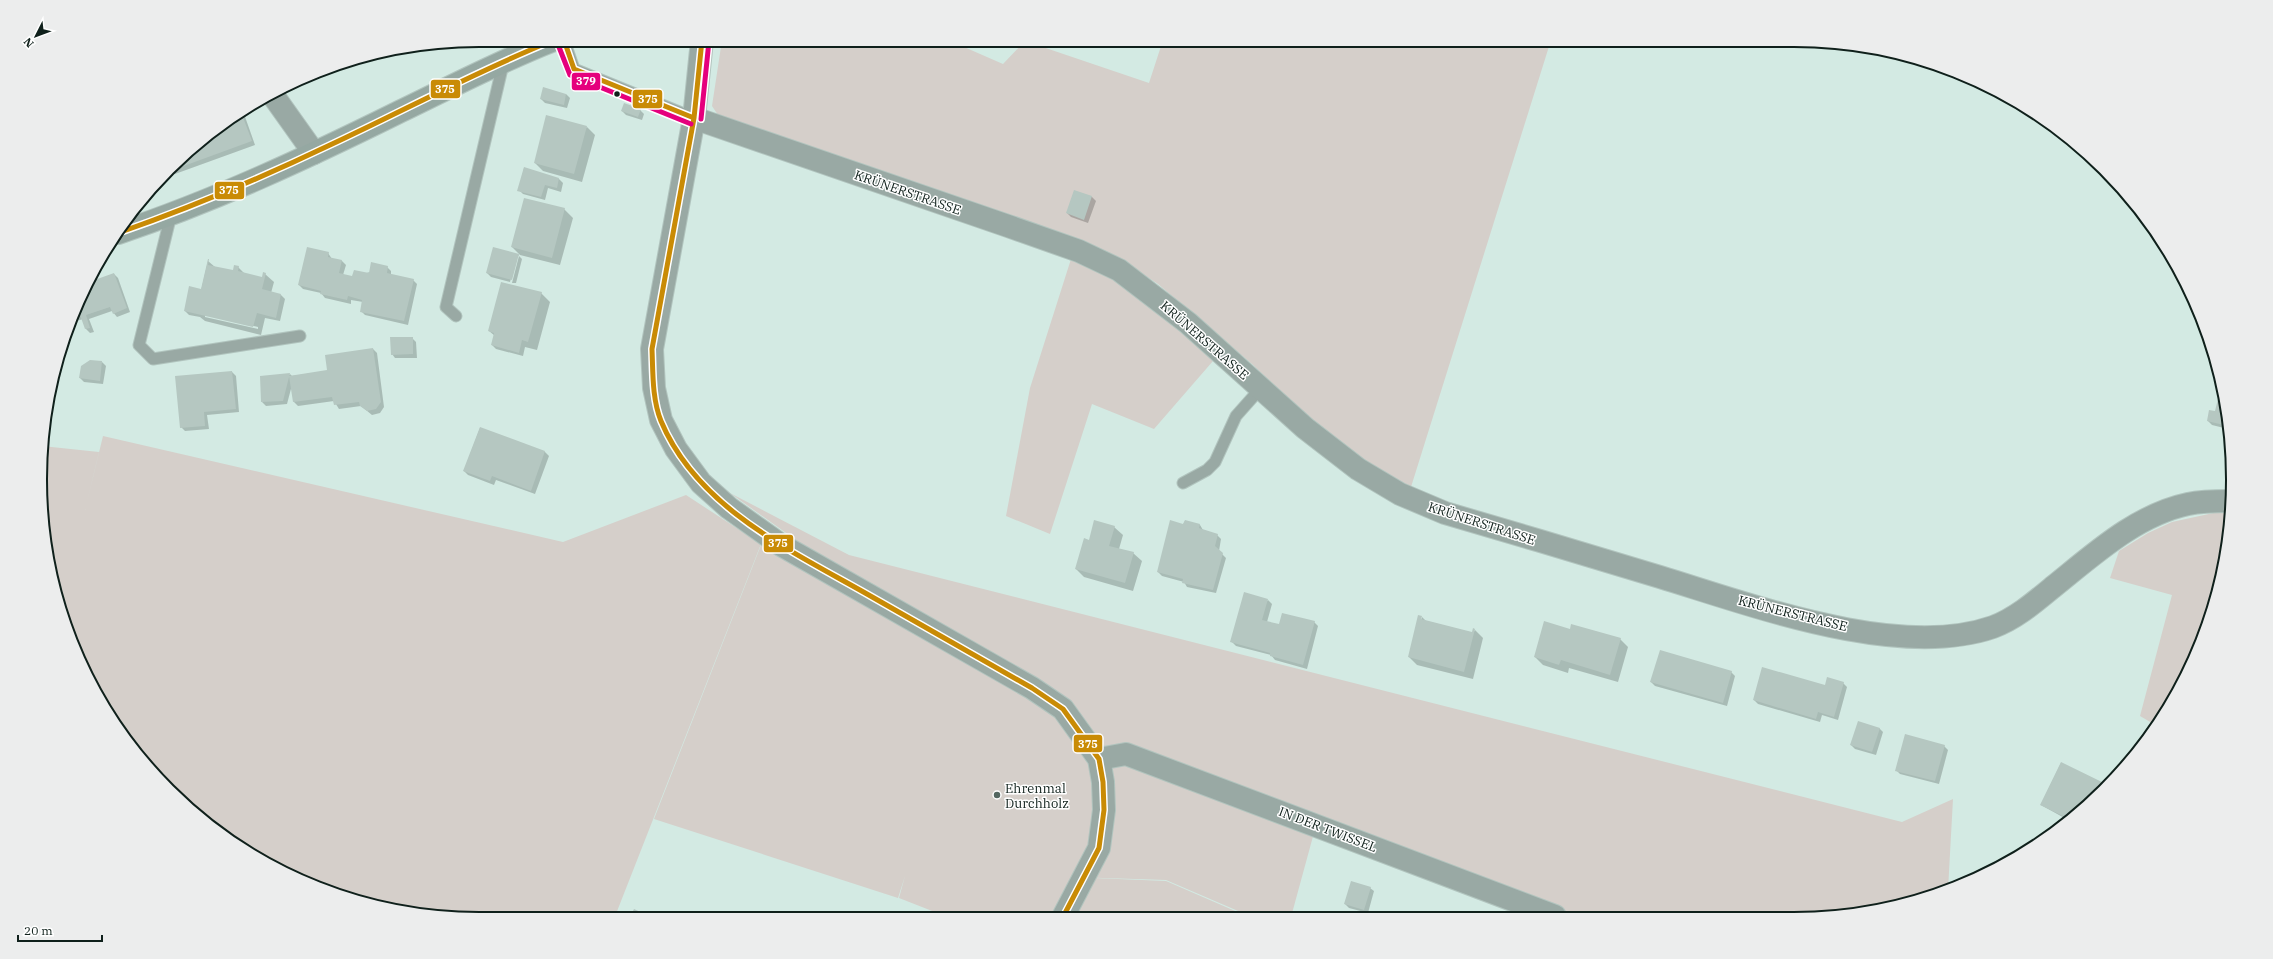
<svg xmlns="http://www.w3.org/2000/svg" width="2273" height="959" font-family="'IBM Plex Serif',serif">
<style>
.green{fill:#d5cfca}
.shadow{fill:#0003;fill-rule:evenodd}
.building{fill:#b5c7c1}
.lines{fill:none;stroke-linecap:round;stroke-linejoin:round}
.service-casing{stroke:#b1c4be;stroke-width:13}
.minor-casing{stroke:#b1c4be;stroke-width:24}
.tertiary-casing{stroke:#b1c4be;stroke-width:24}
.secondary-casing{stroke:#b1c4be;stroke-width:24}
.service{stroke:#99a9a4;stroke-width:11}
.minor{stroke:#99a9a4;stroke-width:22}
.tertiary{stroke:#99a9a4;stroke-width:22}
.secondary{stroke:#95a8a2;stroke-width:22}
.bus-1-casing{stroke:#fff;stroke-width:8}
.bus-2-casing{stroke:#fff;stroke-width:8}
.bus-1{stroke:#c98b05;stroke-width:5}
.bus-2{stroke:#e5007d;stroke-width:5}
.bus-dot{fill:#0f201b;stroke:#fff;stroke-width:1.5}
.poi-dot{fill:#546761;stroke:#fff;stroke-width:1.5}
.labels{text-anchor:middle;stroke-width:3;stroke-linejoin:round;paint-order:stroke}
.street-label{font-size:13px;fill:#0f201b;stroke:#fff}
.poi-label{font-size:13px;fill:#0f201b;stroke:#fff;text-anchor:start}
.rim{fill:none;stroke:#0f201b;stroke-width:2}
.line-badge{stroke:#fff;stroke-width:1.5}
.badge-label{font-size:11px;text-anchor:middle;font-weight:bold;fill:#fff}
</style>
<rect width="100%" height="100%" fill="#d3eae3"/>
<!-- green -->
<path class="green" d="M722,40h226l55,24 22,-23 124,42 14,-43h388l-140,447 -47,-26 -58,-45 -54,-52 -94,-80 -41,-27 -399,-142 -6,-9z
M1071,259l39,18 37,22 66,62 -59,68 -62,-25 -42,130 -44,-18 24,-128z
M103,436l460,106 123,-47 75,49 -147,375h-134l-58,-4 -84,-19 -53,-22 -73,-46 -43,-38 -55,-67 -41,-76 -25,-82 -8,-85 2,-34 57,6 -14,58z
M730,493l119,62 1053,267 51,-23 -5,91 -13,6 -84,19 -301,1 -232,-98 -27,99h-39l-86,-37 -94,-3 -20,40 -102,1 -51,-20 6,-22 -7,22 -244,-79 107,-274 65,34 10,-16 -33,-18z
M2218,512l12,1 -1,24 -19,84 -53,105 -17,-10 32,-121 -62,-17 9,-27 29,-18 24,-11z
M1094,878l72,3 83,36h-173z"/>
<!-- shadow -->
<path class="shadow" d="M566,94l4,4 -3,10 -22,-5 -4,-4z
M640,110l4,4 -2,6 -16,-5 -4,-4z
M243,111l12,34 -80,29 -4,-4 19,-21z
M587,127l8,8 -13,47 -39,-11 -8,-8z
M524,168l35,11 4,4 -2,9 -13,-4 -3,12 -22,-6 -4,-4z
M1074,192l18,5 4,4 -8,22 -17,-6 -4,-4z
M564,209l9,9 -13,47 -40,-10 -8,-8z
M328,253l4,6 10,2 4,4 -3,10 10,2 34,-10 4,4v4l22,5 4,4 -9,41 -43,-10 -4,-4 2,-9 -12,-2v4l-26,-6 -4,-5 -18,-4 -4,-4z
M518,255l4,4 -6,24h-4l7,-27h-2l-7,26 -19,-5 -4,-4z
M208,261l7,6 19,5 4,-5 7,7 18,4 2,-4 9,8 -3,11 10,2 4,4 -5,22 -15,-3 -4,17 -56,-14 -5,-4 -11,-2 -4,-4 16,-20zM205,315l53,12v2l-53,-12z
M114,274l4,4 12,34 -13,5 -5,-6 -23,8 5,13 -4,1 -4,-4 -3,-10 -13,4 18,-39z
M541,293l9,9 -13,48 -12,-3 -2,9 -27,-7 -4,-4 3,-9 -6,-5z
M412,338l4,4 1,16h-22l-3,-4z
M373,349l4,4 7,54 -4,6 -8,2 -11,-9 -22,3 -5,-8 -36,5 -4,-4 -2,-17 -5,19 -21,2 -4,-4 28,-28 2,2 36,-5z
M102,362l4,4 -3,18 -19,-2 -4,-4z
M232,372l4,4 3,36 -32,3 2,14 -24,2 -4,-4z
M2221,393h2l5,36 -16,-4 -4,-4 8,-8z
M480,428l65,24 4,4 -14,38 -39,-14 -2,5 -26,-10 -4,-4z
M1185,521l15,4 3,5 14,5 4,4 -2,12 7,7 -10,35 -29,-6 -3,-5 -22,-6 -4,-4z
M1114,527l9,8 -4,14 14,4 9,8 -9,30 -49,-14 -8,-8 13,-28z
M1268,600l4,4 -5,18 13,3 34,-3 4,4 -11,43 -32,-9 -4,-5 -35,-9 -4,-4z
M1422,617l4,4 47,12 2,-3 8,8 -10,41 -56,-14 -8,-8z
M1571,630l49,9 8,8 -10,35 -49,-14 -1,5 -25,-8 -8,-8z
M1731,672l4,4 -8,30 -72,-20 -4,-4z
M1843,683l4,4 -9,33 -16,-5 -2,7 -62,-18 -4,-4z
M1879,728l4,4 -7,23 -21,-6 -4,-4z
M1944,746l4,4 -9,34 -39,-10 -4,-4z
M2061,763l44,22 -22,25 -15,10 -27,-15z
M1370,888l4,3 -6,22 -19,-5 -4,-4z"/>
<!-- building -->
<path class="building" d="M543,87l23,7 -2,11 -24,-6z
M624,103l17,6 -3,8 -17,-6z
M241,112l11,29 -82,30 20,-22z
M546,115l41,11 -13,48 -40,-11z
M524,167l35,11 -2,10 -12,-3 -4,12 -24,-6z
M1074,190l18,6 -8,24 -18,-7z
M524,198l41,10 -13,50 -41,-11z
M307,247l22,5 -1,5 14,3 -3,13 13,3 2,-6 15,3 2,-11 17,4 -1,7 27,6 -10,42 -44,-9 2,-12 -14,-4 -1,4 -27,-6 1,-3 -23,-6z
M493,247l26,7 -7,26 -26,-7z
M208,259h1l-1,6 25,5 1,-5 5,1 -1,5 24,6 1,-5 3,1 -4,16 19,5 -5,24 -19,-5 -4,14 -69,-16 5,-25 12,3z
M114,273l13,35 -14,6 -3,-7 -24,8 4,13 -5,1 -5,-14 -7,2 16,-35z
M501,282l41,10 -14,50 -6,-2 -3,13 -28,-8 3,-12 -6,-2z
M390,337h23v17l-22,1z
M373,348l8,54 -5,7 -9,2 -7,-5 -1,-4 -25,3 -2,-8 -39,5 -4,-26 38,-6 -2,-15z
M90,360l12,1 -2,20 -21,-3 2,-12z
M232,371l4,38 -32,3 1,14 -25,2 -5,-52z
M290,373l-7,28 -22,1 -1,-26z
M2220,391l2,1 6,34 -21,-5 2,-11 6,1z
M480,427l65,24 -14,40 -39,-15 -2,5 -27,-10z
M1094,520l21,6 -6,20 25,6 -9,31 -50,-14 9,-31 5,2z
M1170,520l13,4 2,-4 15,4 -1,4 19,6 -3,12 8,7 -10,37 -31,-7 1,-4 -26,-7z
M1244,592l24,7 -6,21 17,4 3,-11 33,8 -12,44 -33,-9v-3l-40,-11z
M1418,615l4,1 -1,3 51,13 1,-4 2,1 -11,43 -56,-15z
M1544,621l26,8 1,-5 50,14 -11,37 -49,-15 -2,5 -25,-8z
M1660,650l72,21 -9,32 -73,-21z
M1762,667l63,18 2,-8 17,5 -10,35 -16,-5 -2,7 -63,-19z
M1858,721l22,7 -8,24 -22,-7z
M1905,734l40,11 -10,36 -40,-10z
M2061,762l45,22 -23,26 -14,9 -29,-14z
M1351,881l20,6 -7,23 -20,-6z
M634,909l21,10h-26z"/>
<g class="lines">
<!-- service casing -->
<g class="service-casing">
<path id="service" d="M564,40l10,29 120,49
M171,215l-32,130 14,14 147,-23
M456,316l-10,-9 58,-247
M1183,483l24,-13 8,-8 21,-46 24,-27"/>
</g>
<!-- minor casing -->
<g class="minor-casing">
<path id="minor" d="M272,94l42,59
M694,118l314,108 71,25 40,19 69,53 117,105 53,41 42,25 45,19c72,21 143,42 215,64 92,28 239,83 333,50 22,-8 42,-25 60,-40 40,-32 83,-72 135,-83 14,-3 28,-3 42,-3
M1099,759l27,-5 429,162"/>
</g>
<!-- tertiary casing -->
<g class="tertiary-casing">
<path id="tertiary" d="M702,40l-8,78 -42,231 2,39 7,32 15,29 25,34 28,25 52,37 251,143 31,21 36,50 4,23 1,28 -5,38 -36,69"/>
</g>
<!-- secondary casing -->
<g class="secondary-casing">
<path id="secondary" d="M118,233c96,-32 188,-75 279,-120 52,-25 103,-52 157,-73"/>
</g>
<!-- service -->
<use href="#service" class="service"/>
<!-- minor -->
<use href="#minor" class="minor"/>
<!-- tertiary -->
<use href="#tertiary" class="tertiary"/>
<!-- secondary -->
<use href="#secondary" class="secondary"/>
<!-- bus-1 casing -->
<g class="bus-1-casing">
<path id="bus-1" d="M564,40l10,29 120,49
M702,40l-8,78 -42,231c1,23 0,50 9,72 37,89 135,132 213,177 53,30 105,60 158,90l31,21 36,50 4,23 1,28 -5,38 -36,69
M118,233c72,-25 143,-55 212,-88 75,-35 147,-74 224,-105"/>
</g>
<!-- bus-2 casing -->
<g class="bus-2-casing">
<path id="bus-2" d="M557,42l13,33 121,49
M701,119l8,-78"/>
</g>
<!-- bus-1 -->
<use href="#bus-1" class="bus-1"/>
<!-- bus-2 -->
<use href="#bus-2" class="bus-2"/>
</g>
<!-- markers -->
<circle class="bus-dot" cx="617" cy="94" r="3.5"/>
<circle class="poi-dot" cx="997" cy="795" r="4"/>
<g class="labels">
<!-- street labels -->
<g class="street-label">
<text transform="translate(908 192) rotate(19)" y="5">KRÜNERSTRASSE</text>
<text transform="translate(1205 340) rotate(41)" y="5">KRÜNERSTRASSE</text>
<text transform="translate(1482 523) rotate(18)" y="5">KRÜNERSTRASSE</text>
<text transform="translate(1793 613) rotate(14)" y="5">KRÜNERSTRASSE</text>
<text transform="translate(1328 829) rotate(21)" y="5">IN DER TWISSEL</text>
</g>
<!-- poi labels -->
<g class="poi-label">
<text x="1005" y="793">Ehrenmal<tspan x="1005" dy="15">Durchholz</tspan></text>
</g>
</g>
<!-- crop -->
<path d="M0 0H2273V959H0ZM479 47H1794A432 432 0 0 1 2226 479V480A432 432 0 0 1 1794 912H479A432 432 0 0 1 47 480V479A432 432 0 0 1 479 47Z" fill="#eceded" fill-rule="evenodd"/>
<path class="rim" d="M479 47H1794A432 432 0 0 1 2226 479V480A432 432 0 0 1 1794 912H479A432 432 0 0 1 47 480V479A432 432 0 0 1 479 47Z"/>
<g class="line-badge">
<rect x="571" y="72" width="30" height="19" rx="4" fill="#e5007d"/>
<rect x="430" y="79" width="31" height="20" rx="4" fill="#c98b05"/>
<rect x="632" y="89" width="31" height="20" rx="4" fill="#c98b05"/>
<rect x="214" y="181" width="31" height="19" rx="4" fill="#c98b05"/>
<rect x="763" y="534" width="31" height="19" rx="4" fill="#c98b05"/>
<rect x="1073" y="734" width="30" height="19" rx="4" fill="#c98b05"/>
</g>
<g class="badge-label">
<text x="586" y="85">379</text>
<text x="445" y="93">375</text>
<text x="648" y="103">375</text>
<text x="229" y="194">375</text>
<text x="778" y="547">375</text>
<text x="1088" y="748">375</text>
</g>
<!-- north arrow -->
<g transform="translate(36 36) rotate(228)" stroke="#ffffff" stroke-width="3" paint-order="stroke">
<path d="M0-3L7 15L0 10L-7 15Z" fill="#0f201b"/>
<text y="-6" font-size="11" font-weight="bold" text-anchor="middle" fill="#0f201b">N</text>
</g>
<!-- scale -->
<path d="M18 935v6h84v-6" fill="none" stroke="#0f201b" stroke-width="2"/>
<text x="24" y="935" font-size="12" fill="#0f201b" stroke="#ffffff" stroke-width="3" paint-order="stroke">20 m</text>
</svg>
